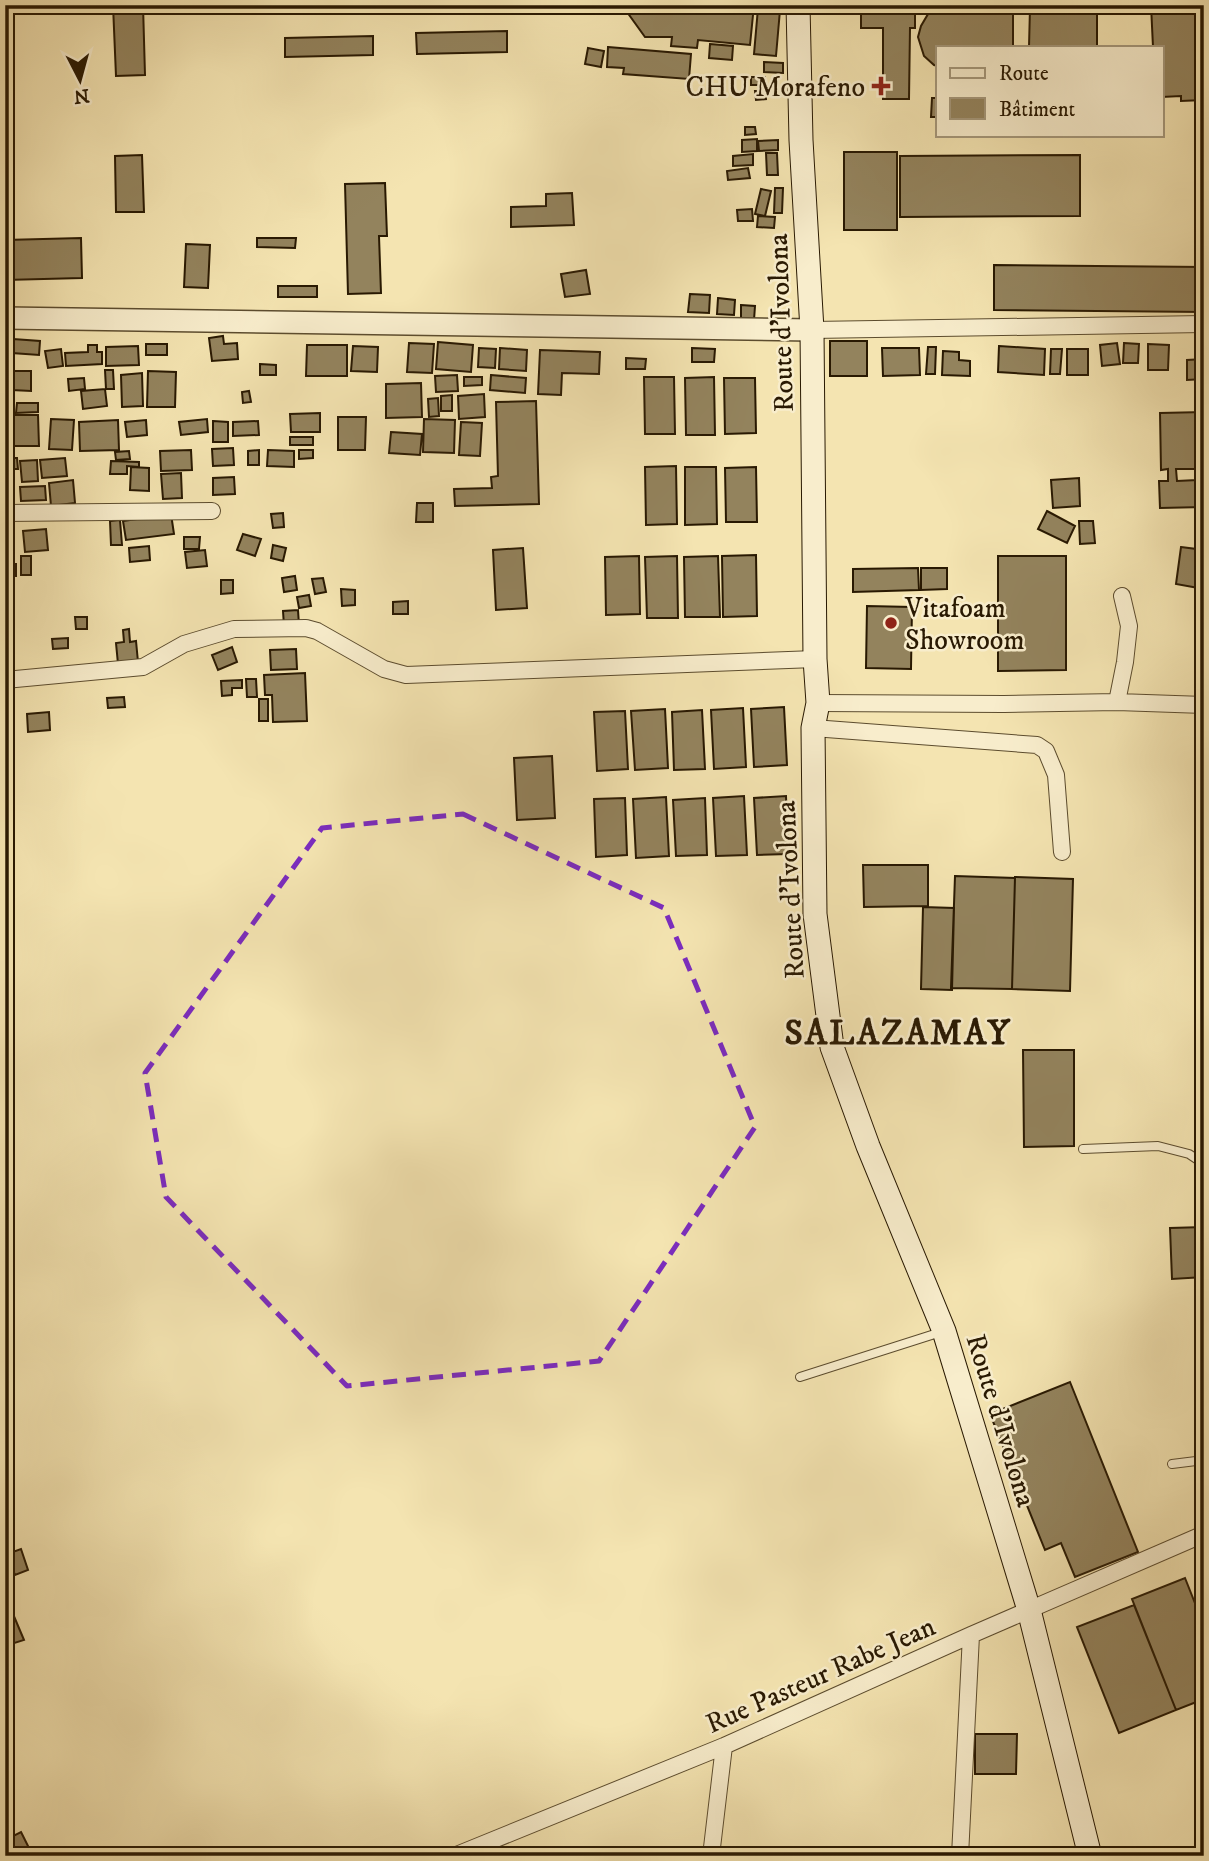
<svg xmlns="http://www.w3.org/2000/svg" width="1209" height="1861" font-family="'IM FELL DW Pica',serif">
<style>
.building{fill:#93835d;stroke:#291902;stroke-width:2;fill-rule:evenodd}
.lines{fill:none;stroke-linecap:round;stroke-linejoin:round}
.service-casing{stroke:#5c4c2e;stroke-width:10}
.minor-casing{stroke:#5c4c2e;stroke-width:18}
.tertiary-casing{stroke:#5c4c2e;stroke-width:24}
.secondary-casing{stroke:#291902;stroke-width:25}
.service{stroke:#f8edcc;stroke-width:8}
.minor{stroke:#f8edcc;stroke-width:16}
.tertiary{stroke:#f8edcc;stroke-width:21}
.secondary{stroke:#f8edcc;stroke-width:23}
.marked{fill:none;stroke:#7b2cbf;stroke-width:5;stroke-dasharray:14 9;stroke-linejoin:round}
.poi-dot{fill:#8f2418;stroke:#f8edcc;stroke-width:2.5}
.labels{text-anchor:middle;stroke-width:5;stroke-linejoin:round;paint-order:stroke}
.poi-label{font-size:28px;fill:#291902;stroke:#f8edcc;text-anchor:end}
.street-label{font-size:28px;fill:#291902;stroke:#f8edcc}
.district-label{font-size:35px;font-weight:bold;letter-spacing:2px;fill:#291902;stroke:#f8edcc}
</style>
<rect width="100%" height="100%" fill="#f4e4b1"/>
<filter id="stains"><feTurbulence type="fractalNoise" baseFrequency=".00286" numOctaves="4"/><feColorMatrix values="0 0 0 0 .2 0 0 0 0 .09 0 0 0 0 .02 0 0 0 .5 -.17"/></filter>
<radialGradient id="worn" r=".72"><stop offset=".6" stop-color="#630" stop-opacity="0"/><stop offset="1" stop-color="#630" stop-opacity=".3"/></radialGradient>
<!-- building -->
<path class="building" d="M113,5h30l2,70 -29,1z
M622,5h132l-4,40 -52,-5 -1,8 -26,-2 1,-9h-27z
M861,5h54v23h-5l-1,71h-26v-71h-22z
M1151,5h53v95l-23,1v-5l-19,1v-50h-9z
M945,7h68v40h-75v19l-4,-1 -10,-9 -6,-19 3,-11 10,-17z
M758,8l22,2 -4,46 -22,-2z
M1030,8h67v39h-68z
M507,31v21l-90,2 -1,-21z
M373,36v19l-88,2v-19z
M710,44l23,2 -1,14 -23,-2z
M608,47l83,7 -2,25 -66,-5 1,-6 -17,-1z
M588,48l16,3 -3,16 -16,-3z
M764,62l19,1v10l-19,-1z
M751,77h14v8h-14z
M755,91h10l1,8 -10,1z
M932,98h6v19h-7z
M745,127h10l1,7 -11,1z
M757,139v12l-15,1v-12z
M778,140v10l-19,1 -1,-10z
M844,152h53v78h-53z
M766,153h11l1,22h-11z
M753,154v11l-20,1v-10z
M142,155l2,57h-28l-1,-56z
M1080,155v61l-180,1v-61z
M748,168l2,10 -22,2 -1,-9z
M385,183l2,53h-8l2,57 -33,1 -3,-110z
M775,188h8l-1,25h-8z
M761,189l10,2 -6,25 -10,-2z
M572,193l2,32 -63,2v-20l35,-1v-12z
M752,209l1,12h-15l-1,-11z
M758,216l17,1 -1,11 -17,-1z
M81,238l1,40 -77,2v-40z
M257,238h39l-1,10 -38,-1z
M186,244l24,1 -2,43 -24,-1z
M994,265l210,2v45l-210,-2z
M586,270l4,24 -25,3 -4,-23z
M278,286h39v11h-39z
M690,294l20,1 -1,18 -21,-1z
M718,298l17,2 -1,15 -17,-1z
M741,305l14,1 -1,14h-13z
M223,336l1,8 13,-1 1,16 -26,2 -3,-23z
M13,339l27,2 -1,14 -27,-2z
M830,341h37v35h-37z
M438,342l35,3 -2,27 -35,-3z
M409,343l25,1 -2,29 -25,-1z
M1117,343l3,21 -18,2 -2,-21z
M1124,343l15,1 -1,19h-15z
M146,344h21v11h-21z
M1148,344l21,1 -1,25h-20z
M88,345h9v7h5v12l-36,2 -1,-13 23,-1z
M307,345h40v31h-41z
M138,346l1,19 -33,1v-19z
M353,346l25,1 -1,25 -26,-1z
M999,346l46,3 -1,26 -46,-3z
M928,347h8l-1,27h-9z
M479,348l17,1 -1,19 -17,-1z
M500,348l27,2 -1,21 -27,-2z
M692,348l23,1 -1,13h-22z
M882,348h37l1,27 -37,1z
M61,349l2,17 -15,2 -3,-17z
M1051,349h11l-2,25h-10z
M1067,349h21v26h-21z
M540,350l60,2 -1,22 -37,-1 -1,22 -23,-1z
M943,351l16,1v8l11,1v15l-28,-1z
M626,358l20,1 -1,10h-19z
M1204,359v20l-17,1v-20z
M260,364l16,1v10h-16z
M105,370h8l1,19h-8z
M13,371h18v20l-19,-1z
M148,371l28,1 -1,35h-28z
M142,373l1,33 -21,1 -1,-32z
M457,375l1,16 -22,1 -1,-16z
M491,375l35,3 -1,15 -35,-3z
M464,377h18v8l-18,1z
M644,377h30l1,57h-30z
M714,377l1,58h-29l-1,-57z
M84,378l1,11 -16,2 -1,-12z
M724,378h31l1,55 -31,1z
M421,383l1,34 -36,1v-34z
M105,389l2,17 -24,3 -2,-18z
M249,391l2,11 -8,1 -1,-11z
M484,394l1,23 -26,2 -1,-23z
M452,395v16h-11v-15z
M438,398l1,18 -10,1 -1,-18z
M536,401l3,103 -84,2 -1,-17 38,-1 -1,-11 7,-1 -2,-74z
M17,403h21v9l-22,1z
M5,405h3l-2,38 -1,-1z
M1204,412v95l-44,1 -1,-27h9v-12l-7,1 -1,-57zM1176,469h20l1,11 -20,1z
M320,413v19h-29l-1,-18z
M14,415h24l1,31h-25z
M338,417h28l-1,33h-27z
M51,419l23,1 -2,30 -23,-1z
M207,419l1,13 -27,3 -2,-13z
M424,419l31,1 -1,33 -31,-1z
M118,420l1,30 -39,1 -1,-29z
M146,420l1,15 -20,2 -2,-15z
M213,421l15,1v20h-15z
M258,421l1,14 -26,1v-14z
M461,422l21,1 -2,33 -21,-1z
M391,432l31,2 -2,21 -31,-2z
M290,437h23v8h-23z
M233,448l1,17 -21,1 -1,-17z
M191,450l1,20 -31,1 -1,-20z
M259,450v15h-11v-14z
M268,450l26,1v16l-27,-1z
M299,450h14v8l-14,1z
M129,451l1,8 -14,1 -1,-8z
M5,458h12l1,11h-13z
M65,458l2,18 -25,2 -2,-18z
M37,460l1,21 -16,1 -2,-21z
M111,461l28,1v5l-12,-1v8h-17z
M676,466l1,58 -31,1 -1,-58z
M131,467l18,1v23l-19,-1z
M685,467h31l1,57 -32,1z
M756,467l1,55h-31l-1,-54z
M181,473l1,25 -19,1 -2,-25z
M234,477l1,17 -22,1v-17z
M1079,478l1,28 -27,2 -2,-28z
M73,480l2,23 -24,3 -2,-23z
M45,486l1,14 -25,1 -1,-14z
M417,503h16v19h-17z
M1047,511l28,15 -8,17 -29,-14z
M283,513l1,14 -11,1 -2,-14z
M171,514l3,20 -48,6 -3,-19z
M120,520l2,25h-11l-1,-24z
M1079,521h14l2,22 -15,1z
M46,529l2,21 -23,2 -2,-21z
M243,534l18,5 -6,17 -18,-6z
M184,537h16l-1,12h-15z
M273,545l13,3 -3,13 -12,-3z
M149,546l1,14 -20,2 -1,-14z
M1181,547l23,3v39l-28,-5z
M523,548l4,60 -31,2 -3,-60z
M205,550l2,16 -20,2 -2,-16z
M756,555l1,61 -34,1 -1,-61z
M21,556h10v19h-10z
M639,556l1,58 -34,1 -1,-58z
M677,556l1,62h-31l-2,-61z
M718,556l2,61h-35l-1,-60z
M998,556h68v114l-68,1z
M5,564h11v12h-11z
M918,568l1,22 -66,2v-23z
M921,568h26v21l-26,1z
M295,576l2,14 -13,2 -2,-14z
M323,578l3,14 -11,2 -3,-15z
M221,580h12v13l-12,1z
M341,589l14,1v15l-13,1z
M309,595l2,11 -12,2 -2,-11z
M408,601v13h-15v-12z
M867,606l45,1 -1,62 -45,-1z
M298,610l1,15 -15,1 -1,-15z
M75,617h12v12h-11z
M129,629l1,13 6,-1 2,21 -20,2 -2,-21 8,-1 -1,-12z
M68,638v10l-15,1 -1,-10z
M232,647l5,15 -19,8 -6,-15z
M296,649l1,20 -26,1 -1,-20z
M305,673l2,48 -34,1 -1,-27h-7l-1,-20z
M246,679h10l1,18h-10z
M242,680v8h-10v7l-10,1 -1,-15z
M124,697l1,10 -17,1 -1,-10z
M259,699h9v22h-9z
M784,707l3,58 -33,2 -3,-58z
M743,708l3,59 -32,2 -3,-59z
M665,709l3,59 -33,2 -4,-59z
M702,710l3,59 -31,1 -2,-58z
M625,711l3,58 -31,2 -3,-59z
M49,712l1,18 -22,2 -1,-18z
M552,756l3,62 -38,2 -3,-62z
M744,796l3,59 -31,1 -3,-58z
M786,796l2,58 -31,1 -3,-57z
M666,797l3,59 -33,2 -3,-59z
M625,798l2,57 -31,2 -2,-58z
M705,798l2,57 -31,1 -3,-56z
M863,865h65v41l-64,1z
M955,876l60,2 -3,111 -61,-1z
M1015,877l58,2 -3,112 -58,-2z
M923,907l31,1 -2,82 -31,-1z
M1023,1050h51v96l-50,1z
M1204,1227v50l-32,2 -2,-51z
M1070,1382l68,170 -63,25 -14,-34 -16,7 -55,-136z
M21,1549l7,21 -13,5 -8,-21z
M1185,1578l19,48v35h-2l2,38 -28,11 -44,-111z
M5,1595l19,45 -19,6z
M1134,1605l42,105 -57,23 -42,-106z
M975,1734h42l-1,40h-41z
M21,1832l12,24h-28v-16z"/>
<g class="lines">
<!-- service casing -->
<g class="service-casing">
<path id="service" d="M1083,1149l75,-3 31,8 15,10
M800,1377l141,-45
M1172,1464l32,-4"/>
</g>
<!-- minor casing -->
<g class="minor-casing">
<path id="minor" d="M812,330l392,-6
M5,513l207,-2
M5,680l138,-13 41,-23 50,-15 72,-1 11,3 67,38 22,6 409,-16
M1117,702l87,3
M818,703l186,1 113,-2 8,-40 4,-36 -7,-30
M813,728l224,17 9,6 10,24 6,77
M454,1856l270,-110 247,-111 233,-101
M711,1856l13,-110
M960,1856l11,-221"/>
</g>
<!-- tertiary casing -->
<g class="tertiary-casing">
<path id="tertiary" d="M5,318l807,12"/>
</g>
<!-- secondary casing -->
<g class="secondary-casing">
<path id="secondary" d="M798,5l3,135 11,190 3,329 3,44 -5,25 2,186 17,133 36,99 76,185 85,279 61,246"/>
</g>
<!-- service -->
<use href="#service" class="service"/>
<!-- minor -->
<use href="#minor" class="minor"/>
<!-- tertiary -->
<use href="#tertiary" class="tertiary"/>
<!-- secondary -->
<use href="#secondary" class="secondary"/>
</g>
<!-- marked area -->
<path class="marked" d="M463,814l201,94 91,219 -156,234 -252,25 -181,-189 -21,-124 177,-245z"/>
<!-- markers -->
<g class="poi-dot">
<path d="M877.5 75.5h7v7h7v7h-7v7h-7v-7h-7v-7h7z"/>
<circle cx="891" cy="623" r="7"/>
</g>
<g class="labels">
<!-- poi labels -->
<g class="poi-label">
<text x="865" y="96">CHU Morafeno</text>
<text x="905" y="617" text-anchor="start">Vitafoam<tspan x="905" dy="32">Showroom</tspan></text>
</g>
<!-- street labels -->
<g class="street-label">
<text transform="translate(780 323) rotate(-92)" y="10">Route d'Ivolona</text>
<text transform="translate(789 890) rotate(-93)" y="10">Route d'Ivolona</text>
<text transform="translate(1002 1420) rotate(73)" y="10">Route d'Ivolona</text>
<text transform="translate(820 1674) rotate(-24)" y="10">Rue Pasteur Rabe Jean</text>
</g>
<!-- district labels -->
<g class="district-label">
<text x="898" y="1044">SALAZAMAY</text>
</g>
</g>
<!-- margin -->
<rect width="1209" height="1861" fill="none" stroke="#f4e4b1" stroke-width="28"/>
<rect x="7" y="7" width="1195" height="1847" fill="none" stroke="#291902" stroke-width="3.5"/>
<rect x="14" y="14" width="1181" height="1833" fill="none" stroke="#291902" stroke-width="2"/>
<!-- legend -->
<rect x="936" y="46" width="228" height="91" fill="#f8edcc" stroke="#a5987b" stroke-width="2"/>
<rect x="950" y="68" width="35" height="10" fill="#f8edcc" stroke="#a5987b" stroke-width="2"/>
<text x="999" y="80" font-size="21" fill="#291902">Route</text>
<rect x="950" y="98" width="35" height="21" fill="#93835d" stroke="#a5987b" stroke-width="2"/>
<text x="999" y="116" font-size="21" fill="#291902">Bâtiment</text>
<!-- north arrow -->
<g transform="translate(80 80) rotate(174)" stroke="#f8edcc" stroke-width="5" paint-order="stroke">
<path d="M0-5L12 26L0 18L-12 26Z" fill="#291902"/>
<text y="-10" font-size="19" font-weight="bold" text-anchor="middle" fill="#291902">N</text>
</g>
<rect width="100%" height="100%" filter="url(#stains)"/>
<rect width="100%" height="100%" fill="url(#worn)"/>
</svg>
